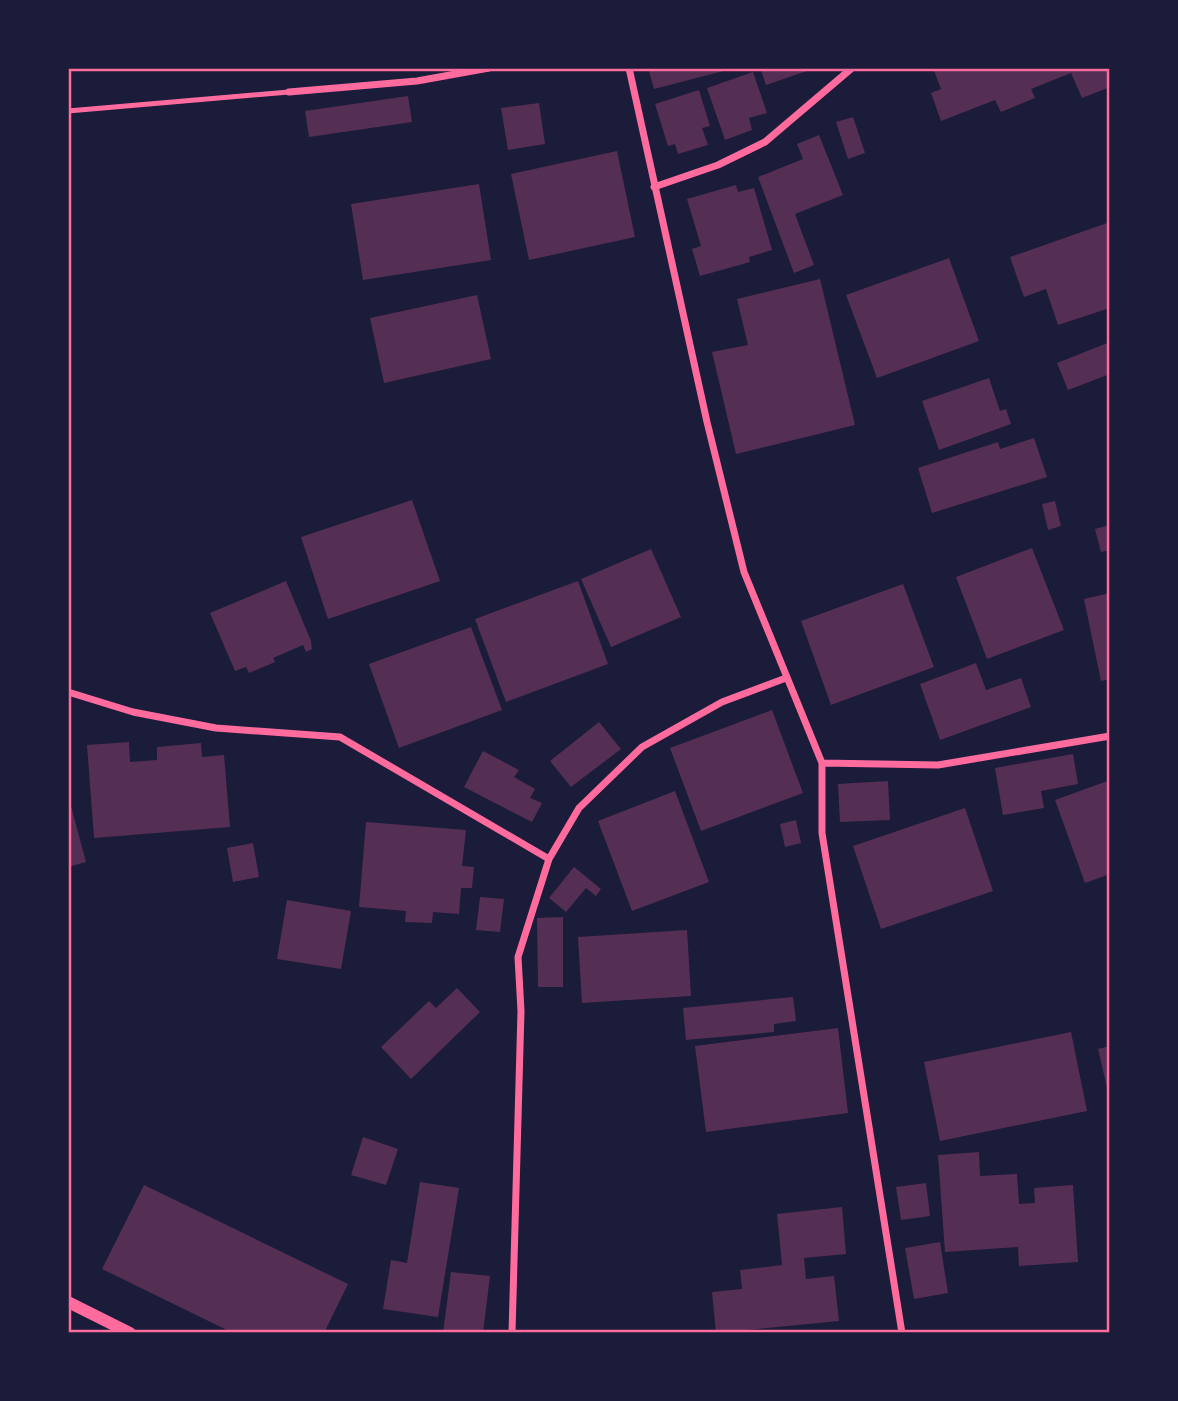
<svg xmlns="http://www.w3.org/2000/svg" width="1178" height="1401" font-family="Montserrat,sans-serif">
<style>
.building{fill:#542f53}
.lines{fill:none;stroke-linecap:round;stroke-linejoin:round}
.service{stroke:#ff6b9d;stroke-width:5}
.minor{stroke:#ff6b9d;stroke-width:7}
.tertiary{stroke:#ff6b9d;stroke-width:12}
.neatline{fill:none;stroke:#ff6b9d;stroke-width:2.5}
</style>
<rect width="100%" height="100%" fill="#1b1b3a"/>
<!-- building -->
<path class="building" d="M648,68h83v1l-77,20z
M766,68h46l1,1 -47,16 -5,-15z
M933,68h177v19l-28,11 -11,-25 -40,16 4,9 -34,14 -6,-12 -54,21 -10,-28 10,-4z
M753,72l14,41 -18,5 3,12 -27,10 -18,-52z
M699,90l11,36 -8,2 6,17 -30,9 -3,-10 -7,2 -13,-42z
M408,96l4,26 -103,15 -4,-26z
M539,103l6,41 -37,6 -7,-42z
M853,117l12,36 -17,6 -12,-37z
M819,135l24,60 -48,19 19,51 -20,8 -36,-96 45,-18 -6,-15z
M617,151l18,86 -106,23 -18,-86z
M479,184l12,76 -128,20 -12,-76z
M736,185l2,7 16,-4 18,62 -23,7 1,5 -50,14 -8,-27 9,-3 -14,-47z
M1110,222v86l-52,17 -12,-36 -22,8 -14,-40z
M949,258l30,83 -102,37 -31,-83z
M820,279l35,146 -119,29 -24,-102 36,-7 -11,-46z
M477,295l14,64 -107,24 -14,-65z
M1110,342v32l-42,16 -11,-27z
M989,378l11,33 6,-2 5,15 -72,26 -17,-49z
M1034,438l13,39 -115,36 -14,-45 80,-26 2,7z
M412,500l28,81 -112,38 -27,-82z
M1055,501l6,25 -13,4 -6,-26z
M1110,525v25l-9,2 -6,-23z
M1032,548l32,82 -77,29 -31,-82z
M651,549l30,68 -70,30 -30,-68z
M286,581l25,60 1,8 -6,3 -3,-7 -30,13 2,4 -26,11 -3,-6 -11,4 -25,-58z
M578,581l30,83 -102,38 -31,-83z
M903,584l31,83 -103,38 -30,-84z
M1110,593v86l-9,2 -17,-82z
M471,627l31,83 -103,38 -30,-84z
M976,663l10,27 35,-12 10,29 -91,33 -20,-56z
M772,710l31,83 -102,38 -31,-83z
M599,722l22,27 -50,38 -21,-26z
M129,742l1,20 27,-2v-13l44,-4 1,14 22,-2 6,72 -136,11 -7,-93z
M483,751l36,19 -5,7 21,12 -5,9 12,5 -10,19 -68,-35z
M1073,754l5,30 -37,7 3,17 -41,7 -8,-47z
M1110,780v94l-25,9 -30,-83z
M888,781l2,39 -50,2 -2,-38z
M675,791l34,91 -77,29 -34,-90z
M68,795l18,67 -18,5z
M965,808l28,83 -112,38 -28,-83z
M796,820l5,23 -16,4 -5,-23z
M366,822l100,8 -4,36 12,1 -2,21h-11l-2,26 -26,-2 -1,11 -27,-1 1,-11 -47,-4z
M253,843l6,34 -26,5 -6,-34z
M574,867l27,22 -5,7 -10,-8 -20,24 -17,-14z
M480,897l24,2 -4,33 -24,-2z
M287,900l64,11 -10,58 -64,-10z
M563,917v70h-25l-1,-69z
M687,930l4,66 -109,7 -4,-66z
M457,988l23,24 -69,67 -30,-32 48,-46 7,7z
M793,997l3,24 -22,3v8l-88,8 -3,-32z
M838,1028l10,85 -142,19 -11,-86z
M1071,1032l16,79 -147,30 -16,-79z
M1110,1046v50h-1l-11,-47z
M363,1137l35,12 -12,36 -35,-10z
M979,1152l1,24 37,-2 2,30 16,-1 -1,-15 39,-3 5,77 -59,4 -1,-19 -73,5 -7,-97z
M420,1182l39,6 -21,129 -55,-8 8,-49 16,3z
M926,1183l4,33 -29,4 -5,-33z
M144,1185l204,99 -24,49h-91l-131,-64z
M842,1207l4,47 -42,4 2,21 28,-3 5,45 -123,12 -4,-41 30,-3 -2,-19 42,-5 -5,-51z
M940,1242l8,51 -34,6 -9,-51z
M451,1272l39,4 -7,57h-40z"/>
<g class="lines">
<!-- service -->
<path class="service" d="M68,111l221,-19"/>
<!-- minor -->
<path class="minor" d="M629,68l78,354 37,150 78,191v70l80,500
M289,92l128,-11 72,-13
M654,187l64,-22 47,-23 87,-74
M68,692l65,20 83,16 124,9 209,122
M822,763l116,2 172,-29
M512,1333l9,-322 -3,-54 31,-98 30,-51 63,-61 80,-45 64,-24"/>
<!-- tertiary -->
<path class="tertiary" d="M68,1302l62,31"/>
</g>
<!-- border -->
<rect width="1178" height="1401" fill="none" stroke="#1b1b3a" stroke-width="140"/>
<rect x="70" y="70" width="1038" height="1261" class="neatline"/>
</svg>
